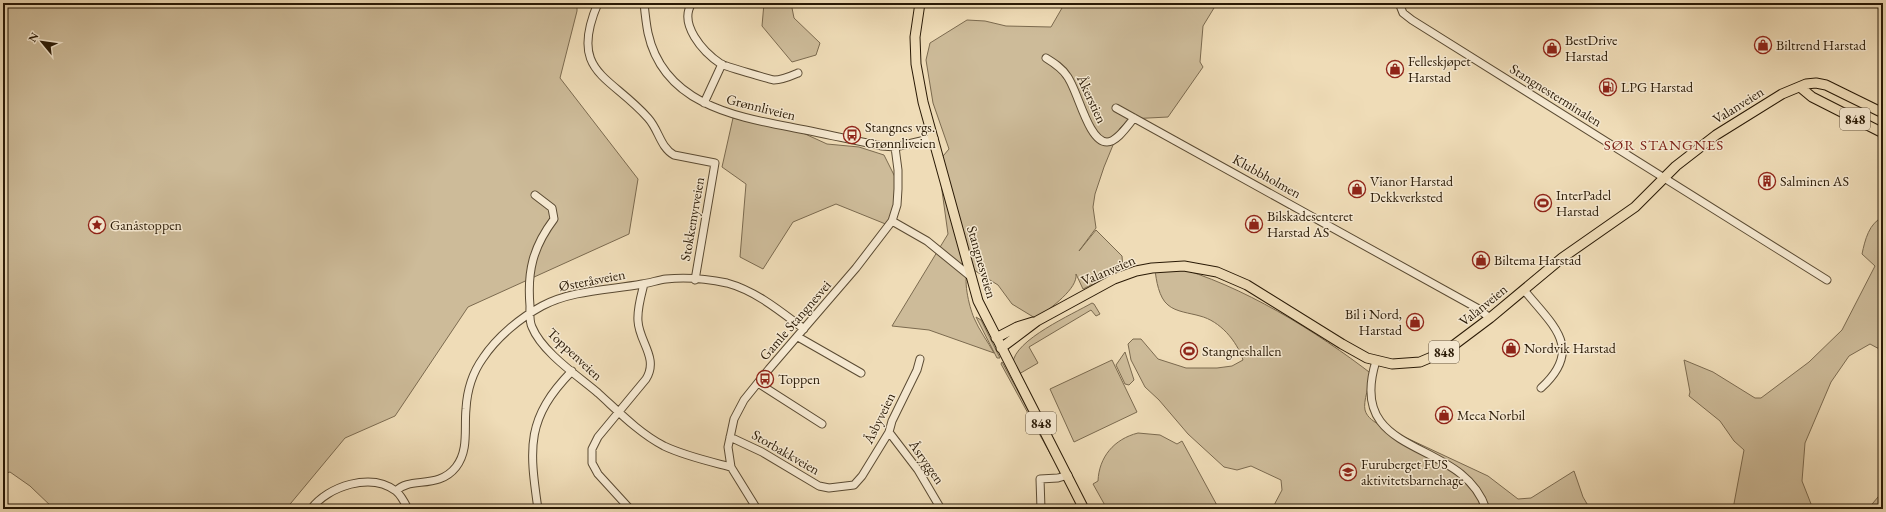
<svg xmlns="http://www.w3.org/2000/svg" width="1886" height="512" font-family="'EB Garamond',serif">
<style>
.green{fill:#cdbb99;stroke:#7b6a4f}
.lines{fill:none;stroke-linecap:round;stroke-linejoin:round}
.minor-casing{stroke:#5a4a32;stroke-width:9}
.major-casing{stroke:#291905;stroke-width:11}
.minor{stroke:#f5e8d0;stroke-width:7}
.major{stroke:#efdcb7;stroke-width:9}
.labels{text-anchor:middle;stroke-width:3;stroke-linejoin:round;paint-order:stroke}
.shield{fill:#f5e8d0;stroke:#665742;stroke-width:1}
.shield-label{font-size:13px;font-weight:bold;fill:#291905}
.poi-label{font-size:14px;fill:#291905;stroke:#f5e8d0;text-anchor:start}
.street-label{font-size:14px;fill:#291905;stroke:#f5e8d0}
.neighbourhood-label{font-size:15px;letter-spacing:1px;fill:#7a1f14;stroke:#f5e8d0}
</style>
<rect width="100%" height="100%" fill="#efdcb7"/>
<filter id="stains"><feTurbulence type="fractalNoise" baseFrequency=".005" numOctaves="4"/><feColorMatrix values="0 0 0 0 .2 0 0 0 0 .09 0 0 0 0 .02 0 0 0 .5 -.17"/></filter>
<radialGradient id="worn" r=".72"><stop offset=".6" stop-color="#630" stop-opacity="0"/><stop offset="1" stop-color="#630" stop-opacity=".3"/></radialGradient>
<!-- green -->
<path class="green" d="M3,3h574v8l-17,67 78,101 -9,55 -161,73 -73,109 -50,22 -59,71h-232l-24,-23 -20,-14 -7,2z
M764,3h27l3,15 26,25 -4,12 -24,7 -30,-36z
M1063,3h154l-14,23 -3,36 3,5 -35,50 -39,2 -9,9 -16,39 -9,27 -2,13 3,21 -17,23 17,-21 26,26 1,13 -40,20 -7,-15c2,15 -26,34 -37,43l-4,1 -23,-14 -14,-19 -29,-18c-7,11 0,39 5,51 5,12 14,24 20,35l-65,-23 -37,-4 56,-92 -10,-72 11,-13 -16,-46 -7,-43 4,-17 37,-23 18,1 21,5 45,1 11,-19z
M733,118l70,15 24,11 32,3 25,8 13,26 -4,46 -57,-23 -43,18 -30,47 -23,-12 6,-73 -24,-17z
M1883,217v134l-13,-7 -21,12 -18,26 -26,61 -3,38 11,28h-80l11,-59 -10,-9 -14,-20 -31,-25 1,-4 -6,-32 29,12 42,26h6l48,-36 33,-32 33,-64 -13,-12c3,-14 7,-31 21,-37z
M1172,266c70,19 144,65 201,109 -4,8 -10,27 -8,35 2,8 10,12 16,16l107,50 30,23 13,-1 43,-27 9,26 7,12h-318l10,-19 -1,-10 -30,-14 -14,4 -13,-3 -36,-33 -29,-34 -14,-13 -14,-27 -3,-16 5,-5h8l17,20 28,9h31l15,-2 11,-6c-6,-19 -23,-39 -43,-44 -10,-3 -24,-4 -32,-11 -9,-7 -12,-25 -13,-36z
M1092,303l2,1 6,10 -4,2 -5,-6 -62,37 9,16 -19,11 -6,-11c1,-23 60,-49 79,-60z
M976,317l5,3 19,38h-3z
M1125,352l9,28 -5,5 -4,-1 -9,-19z
M1112,360l25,52 -63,30 -24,-53z
M1002,362l48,88 2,7 -51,-93z
M1138,433l22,2 17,9 5,-3 37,68h-112l-14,-25 5,-3c1,-24 16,-42 40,-48z
M1883,491v18h-15z"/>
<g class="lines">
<!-- minor casing -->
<g class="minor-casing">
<path id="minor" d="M598,3c-30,70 12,72 50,115 11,12 12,29 26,37l41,8 -20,117
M644,3c1,10 2,20 4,30 15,69 83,83 142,94 31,6 62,13 92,19l13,1 39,-9
M692,3c-14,21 11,49 29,61 3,2 48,15 53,16 8,0 17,-4 24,-7
M1399,3l4,10 9,7 415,260
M1046,58c8,5 16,10 21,18 11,14 21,66 40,66 10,0 21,-17 27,-24
M704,103l18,-39
M1116,108l361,200 13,10
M535,195l17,13 2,11c-21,28 -27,52 -24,87 0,7 -1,15 2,21 10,25 46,49 66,66 21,19 41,40 66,53 21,10 44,15 67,21
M892,221l35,20 43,35
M1524,290c28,35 61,58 17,98
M798,337l63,36
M1376,361c-31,99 86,75 110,148
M758,383l64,41
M889,432l29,38 23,39
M730,437l32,15 57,34 10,2 25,-3 8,-9 27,-44 3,-11 25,-51 3,-11
M396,491c14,-15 42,-1 60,-24 13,-17 8,-38 10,-58 1,-18 7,-37 17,-51 14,-21 37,-40 59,-52 30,-16 68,-16 100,-22 8,-1 16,-4 24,-5 19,-2 42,0 61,4 29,8 53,28 77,46
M311,509c17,-23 60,-37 85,-18 5,4 9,12 12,18
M538,509c-9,-62 -12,-91 34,-138
M630,509l-32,-35 -6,-11v-14l6,-12 48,-58c13,-21 -7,-37 -8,-58 -1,-12 3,-25 6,-37
M757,509l-26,-42 -3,-20 6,-28 10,-19 25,-31 87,-101 36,-47 5,-16 1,-16v-19l-3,-23
M1041,509l-1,-30 18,-1 10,-3"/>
</g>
<!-- major casing -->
<g class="major-casing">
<path id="major" d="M920,3l-5,34 1,27 7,38 55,199 106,208
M1800,87l12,10 71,36
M996,338l21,-11 16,-5
M1001,348l36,-27 77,-42 22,-8 16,-3 32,-2 33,6 30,13 95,59 25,14 25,6 28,-2 26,-11 44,-33 72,-60 73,-51 41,-41 40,-31 66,-41 24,-10 10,-1 10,2 57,28"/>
</g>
<!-- minor -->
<use href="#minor" class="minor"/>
<!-- major -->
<use href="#major" class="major"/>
</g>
<!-- icons -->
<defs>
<g id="shop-ring" transform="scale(0.9)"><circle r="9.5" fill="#f5e8d0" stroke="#8f2418" stroke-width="1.5"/><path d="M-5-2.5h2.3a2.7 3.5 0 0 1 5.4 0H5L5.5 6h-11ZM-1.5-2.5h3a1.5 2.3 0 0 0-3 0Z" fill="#8f2418"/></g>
<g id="fuel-ring" transform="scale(0.9)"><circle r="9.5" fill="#f5e8d0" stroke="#8f2418" stroke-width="1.5"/><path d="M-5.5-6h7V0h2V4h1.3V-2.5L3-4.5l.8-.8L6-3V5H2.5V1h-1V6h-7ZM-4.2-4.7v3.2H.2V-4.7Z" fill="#8f2418"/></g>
<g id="bus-ring" transform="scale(0.9)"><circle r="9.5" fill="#f5e8d0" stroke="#8f2418" stroke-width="1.5"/><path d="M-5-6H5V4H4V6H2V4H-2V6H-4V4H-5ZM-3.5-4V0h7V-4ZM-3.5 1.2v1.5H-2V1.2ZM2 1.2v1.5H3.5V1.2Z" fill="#8f2418"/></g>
<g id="building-ring" transform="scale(0.9)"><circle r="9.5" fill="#f5e8d0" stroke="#8f2418" stroke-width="1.5"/><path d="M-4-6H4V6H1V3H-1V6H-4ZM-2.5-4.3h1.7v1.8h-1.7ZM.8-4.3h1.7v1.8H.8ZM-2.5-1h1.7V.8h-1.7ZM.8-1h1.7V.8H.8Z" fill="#8f2418"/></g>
<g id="stadium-ring" transform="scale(0.9)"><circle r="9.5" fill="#f5e8d0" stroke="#8f2418" stroke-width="1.5"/><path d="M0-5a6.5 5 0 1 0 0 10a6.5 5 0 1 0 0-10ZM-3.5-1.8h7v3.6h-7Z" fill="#8f2418"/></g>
<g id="sight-ring" transform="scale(0.9)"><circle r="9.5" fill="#f5e8d0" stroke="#8f2418" stroke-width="1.5"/><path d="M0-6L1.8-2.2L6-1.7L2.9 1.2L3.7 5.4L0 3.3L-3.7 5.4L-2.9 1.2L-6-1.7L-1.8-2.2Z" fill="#8f2418"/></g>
<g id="school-ring" transform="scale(0.9)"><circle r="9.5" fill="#f5e8d0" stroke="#8f2418" stroke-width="1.5"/><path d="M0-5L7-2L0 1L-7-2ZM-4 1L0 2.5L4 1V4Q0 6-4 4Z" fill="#8f2418"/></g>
</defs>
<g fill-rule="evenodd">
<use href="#shop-ring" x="1763" y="45"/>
<use href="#shop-ring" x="1552" y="48"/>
<use href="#shop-ring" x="1395" y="69"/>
<use href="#fuel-ring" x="1608" y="87"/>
<use href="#bus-ring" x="852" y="135"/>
<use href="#building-ring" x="1767" y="181"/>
<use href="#shop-ring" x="1357" y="189"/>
<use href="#stadium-ring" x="1543" y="203"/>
<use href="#shop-ring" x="1254" y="224"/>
<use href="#sight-ring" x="97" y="225"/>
<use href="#shop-ring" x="1481" y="260"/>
<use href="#shop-ring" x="1415" y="322"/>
<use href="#shop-ring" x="1511" y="348"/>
<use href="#stadium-ring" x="1189" y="351"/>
<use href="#bus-ring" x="765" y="379"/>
<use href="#shop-ring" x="1444" y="415"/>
<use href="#school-ring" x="1348" y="472"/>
</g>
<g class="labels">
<!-- shield labels -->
<g class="shield">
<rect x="1840" y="108" width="30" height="22" rx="3"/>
<rect x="1429" y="341" width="30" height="22" rx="3"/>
<rect x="1026" y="412" width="30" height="22" rx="3"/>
</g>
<g class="shield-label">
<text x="1855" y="124">848</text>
<text x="1444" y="357">848</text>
<text x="1041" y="428">848</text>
</g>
<!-- poi labels -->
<g class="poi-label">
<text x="1565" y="45">BestDrive<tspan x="1565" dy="16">Harstad</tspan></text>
<text x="1776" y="50">Biltrend Harstad</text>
<text x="1408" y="66">Felleskjøpet<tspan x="1408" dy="16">Harstad</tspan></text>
<text x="1621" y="92">LPG Harstad</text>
<text x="865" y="132">Stangnes vgs.<tspan x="865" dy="16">Grønnliveien</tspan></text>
<text x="1370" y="186">Vianor Harstad<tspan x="1370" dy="16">Dekkverksted</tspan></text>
<text x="1780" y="186">Salminen AS</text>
<text x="1556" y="200">InterPadel<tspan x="1556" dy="16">Harstad</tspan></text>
<text x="1267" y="221">Bilskadesenteret<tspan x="1267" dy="16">Harstad AS</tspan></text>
<text x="110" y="230">Ganåstoppen</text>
<text x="1494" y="265">Biltema Harstad</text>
<text x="1402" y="319" text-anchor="end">Bil i Nord,<tspan x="1402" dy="16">Harstad</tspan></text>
<text x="1524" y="353">Nordvik Harstad</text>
<text x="1202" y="356">Stangneshallen</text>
<text x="778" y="384">Toppen</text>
<text x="1457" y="420">Meca Norbil</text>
<text x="1361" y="469">Furuberget FUS<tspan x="1361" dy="16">aktivitetsbarnehage</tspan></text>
</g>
<!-- street labels -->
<g class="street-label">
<text transform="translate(1556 95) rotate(32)" y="5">Stangnesterminalen</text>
<text transform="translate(1092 99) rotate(65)" y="5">Åkerstien</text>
<text transform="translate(1738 105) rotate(-32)" y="5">Valanveien</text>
<text transform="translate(761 107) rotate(14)" y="5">Grønnliveien</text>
<text transform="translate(1267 176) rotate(29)" y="5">Klubbholmen</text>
<text transform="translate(692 219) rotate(-80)" y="5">Stokkemyrveien</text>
<text transform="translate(982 262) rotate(74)" y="5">Stangnesveien</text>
<text transform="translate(1108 270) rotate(-23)" y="5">Valanveien</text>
<text transform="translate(592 280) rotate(-11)" y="5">Østeråsveien</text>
<text transform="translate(1483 305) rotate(-39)" y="5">Valanveien</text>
<text transform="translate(795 320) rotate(-49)" y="5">Gamle Stangnesvei</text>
<text transform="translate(575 354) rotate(43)" y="5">Toppenveien</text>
<text transform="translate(879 418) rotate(-64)" y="5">Åsbyveien</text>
<text transform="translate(786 452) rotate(30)" y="5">Storbakkveien</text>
<text transform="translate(927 462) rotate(55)" y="5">Åsryggen</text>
</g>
<!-- neighbourhood labels -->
<g class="neighbourhood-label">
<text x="1664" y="150">SØR STANGNES</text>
</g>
</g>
<!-- margin -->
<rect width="1886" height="512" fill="none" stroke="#efdcb7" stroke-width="16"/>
<rect x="4" y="4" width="1878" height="504" fill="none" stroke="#291905" stroke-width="2"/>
<rect x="8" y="8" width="1870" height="496" fill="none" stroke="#291905"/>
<!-- north arrow -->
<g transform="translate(42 42) rotate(299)" stroke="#f5e8d0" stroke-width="3" paint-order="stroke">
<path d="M0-3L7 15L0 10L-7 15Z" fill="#291905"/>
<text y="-6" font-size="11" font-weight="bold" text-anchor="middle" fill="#291905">N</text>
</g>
<rect width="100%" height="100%" filter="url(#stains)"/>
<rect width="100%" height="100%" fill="url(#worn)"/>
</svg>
